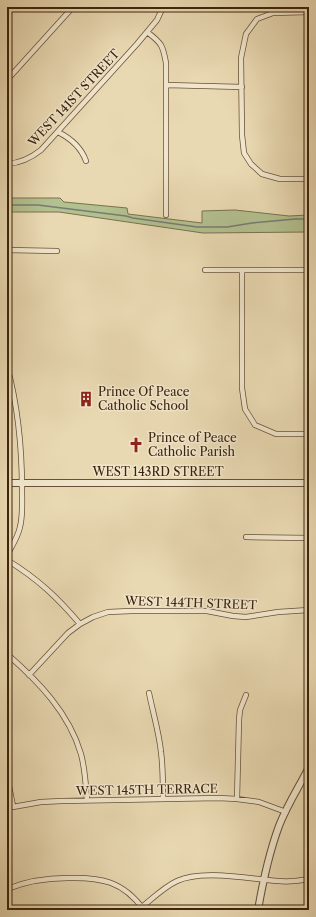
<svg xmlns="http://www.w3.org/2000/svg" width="316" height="917" font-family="'Libre Caslon Text',serif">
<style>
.green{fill:#b3c08f;stroke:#78724e}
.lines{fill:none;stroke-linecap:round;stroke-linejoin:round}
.stream{stroke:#777c74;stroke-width:1.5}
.minor-casing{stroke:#675136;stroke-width:6}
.tertiary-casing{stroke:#675136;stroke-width:8}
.minor{stroke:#f1e6cd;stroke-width:4.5}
.tertiary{stroke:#f1e6cd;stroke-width:6}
.labels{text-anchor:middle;stroke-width:3;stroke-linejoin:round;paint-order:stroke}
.street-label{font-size:12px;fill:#3c240c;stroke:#f1e6cd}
.poi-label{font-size:12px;fill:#3c240c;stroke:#f1e6cd;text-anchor:start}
</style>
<rect width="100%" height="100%" fill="#e9d9b2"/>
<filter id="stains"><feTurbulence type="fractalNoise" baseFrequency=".005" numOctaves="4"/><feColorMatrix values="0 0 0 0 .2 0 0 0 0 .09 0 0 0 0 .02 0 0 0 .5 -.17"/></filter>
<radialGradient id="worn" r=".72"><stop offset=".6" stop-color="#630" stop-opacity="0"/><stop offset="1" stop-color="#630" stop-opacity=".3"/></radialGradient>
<!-- green -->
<path class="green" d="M7,198h53l4,4 63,6 1,6 74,9v-12l33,-1 54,6 20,-1v17l-106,1 -144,-21h-52z"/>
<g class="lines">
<!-- stream -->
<path class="stream" d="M7,205h31l88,11 7,2 64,9h30l25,-4 43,-4h14"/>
<!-- minor casing -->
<g class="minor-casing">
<path id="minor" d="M309,12l-36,1 -16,6 -11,15 -5,24 1,77 2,18 7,11 11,10 18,5h29
M147,32c15,11 16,14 19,31v152
M7,80l66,-73
M166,85l76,2
M58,132c12,6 23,15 28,29
M7,164c13,-1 24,-6 34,-14l96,-106 20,-24 6,-13
M7,250l50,1
M205,270h104
M242,270v118l3,21 10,16 21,9h33
M7,366c11,40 15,82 15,124 0,13 1,25 -2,37 -2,10 -8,19 -13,28
M246,537l63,1
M7,560c31,19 50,37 73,64
M7,654c32,28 62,59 74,100 4,15 5,31 6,46
M29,675l39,-42 12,-9 13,-7 15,-5 23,-1h76l26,5 13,1 32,-5 31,-2
M149,693c4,20 10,39 12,59 2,15 2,31 2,47
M7,776l6,30
M303,780l6,3
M237,799l2,-79 1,-10 6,-15
M7,808l34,-6 21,-1 157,-3 18,1 22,3 27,10
M7,889c20,-8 39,-11 61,-11 33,-1 55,3 76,32
M142,907c11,-9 22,-20 35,-26 25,-12 73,-2 101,0 10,1 21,0 31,-2"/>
</g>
<!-- tertiary casing -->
<g class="tertiary-casing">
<path id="tertiary" d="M7,483h302
M258,910c5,-29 11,-57 21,-84 8,-21 20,-39 30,-59"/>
</g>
<!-- minor -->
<use href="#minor" class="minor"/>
<!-- tertiary -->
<use href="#tertiary" class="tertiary"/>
</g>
<!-- icons -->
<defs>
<g id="building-bare" transform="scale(1.2)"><path d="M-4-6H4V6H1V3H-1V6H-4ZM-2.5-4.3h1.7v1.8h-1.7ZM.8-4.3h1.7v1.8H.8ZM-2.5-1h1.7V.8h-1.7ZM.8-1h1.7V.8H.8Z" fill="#8f2418" stroke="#f1e6cd" stroke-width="2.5" paint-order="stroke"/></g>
<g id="church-bare" transform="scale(1.2)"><path d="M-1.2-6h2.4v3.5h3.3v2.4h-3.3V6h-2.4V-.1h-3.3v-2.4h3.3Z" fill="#8f2418" stroke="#f1e6cd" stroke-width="2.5" paint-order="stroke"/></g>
</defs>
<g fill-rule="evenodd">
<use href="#building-bare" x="86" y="399"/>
<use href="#church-bare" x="136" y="445"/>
</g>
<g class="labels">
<!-- street labels -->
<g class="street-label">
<text transform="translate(74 98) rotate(-47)" y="4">WEST 141ST STREET</text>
<text x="158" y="476">WEST 143RD STREET</text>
<text transform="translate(191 603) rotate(2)" y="4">WEST 144TH STREET</text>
<text transform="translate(147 790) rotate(-1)" y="4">WEST 145TH TERRACE</text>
</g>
<!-- poi labels -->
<g class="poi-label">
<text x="98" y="396">Prince Of Peace<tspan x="98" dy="14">Catholic School</tspan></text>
<text x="148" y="442">Prince of Peace<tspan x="148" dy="14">Catholic Parish</tspan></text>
</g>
</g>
<!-- margin -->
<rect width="316" height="917" fill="none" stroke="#e9d9b2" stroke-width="24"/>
<rect x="8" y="8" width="300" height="901" fill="none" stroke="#3c240c" stroke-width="2"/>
<rect x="12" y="12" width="292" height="893" fill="none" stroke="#3c240c"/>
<rect width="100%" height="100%" filter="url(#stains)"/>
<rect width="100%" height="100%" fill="url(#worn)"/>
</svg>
